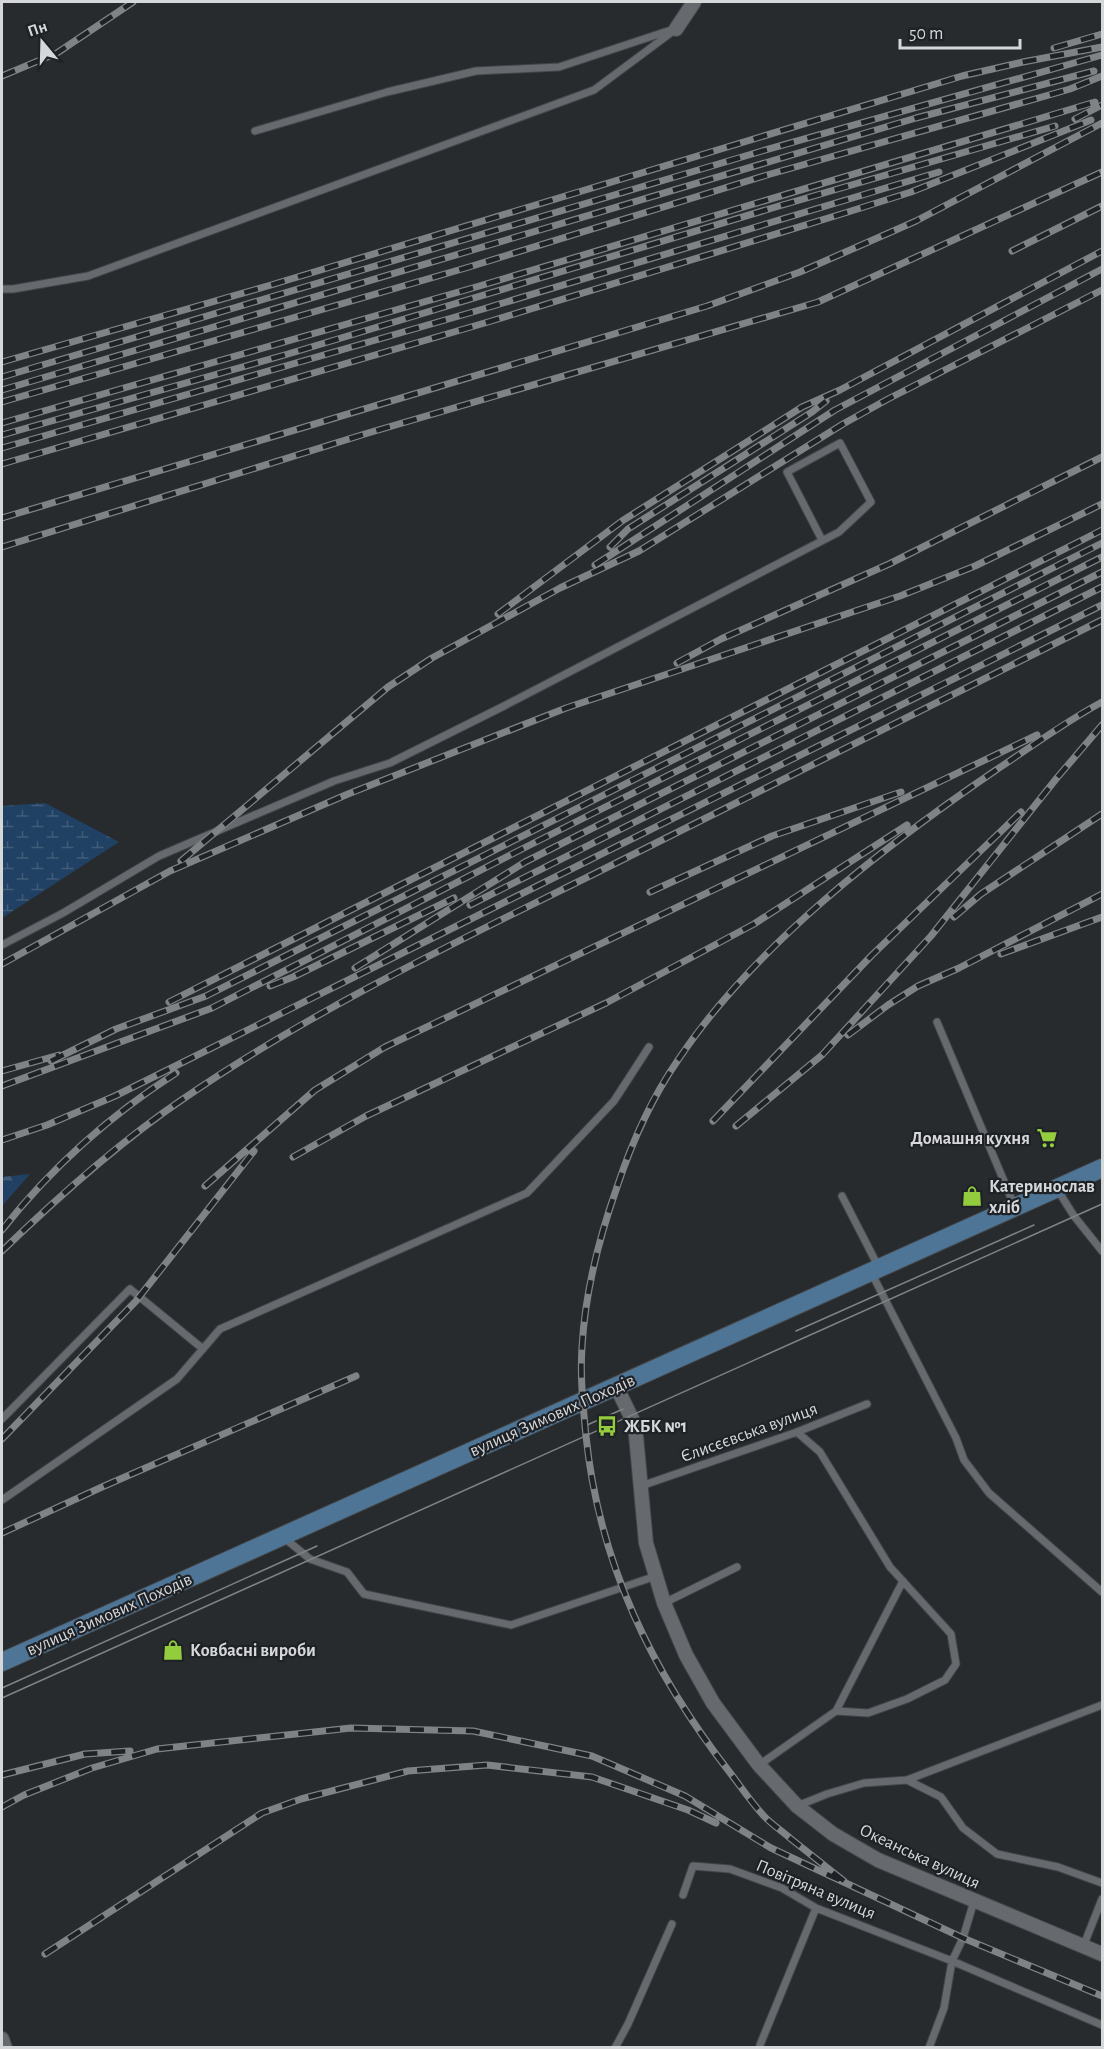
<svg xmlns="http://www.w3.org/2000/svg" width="1104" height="2049" font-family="'Alegreya Sans',sans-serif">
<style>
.forest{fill:url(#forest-firs)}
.wetland{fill:url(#wetland-marsh)}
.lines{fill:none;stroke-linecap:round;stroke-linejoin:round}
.lane-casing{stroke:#434649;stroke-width:9}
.street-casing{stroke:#434649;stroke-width:16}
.secondary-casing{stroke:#434649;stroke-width:20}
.lane{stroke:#666a6e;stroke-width:7}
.street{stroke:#666a6e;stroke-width:14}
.secondary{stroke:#4f7596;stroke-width:18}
.tram{stroke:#808385;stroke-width:1.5}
.rail-casing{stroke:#808385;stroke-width:7}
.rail{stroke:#1e2125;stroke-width:4.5;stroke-dasharray:14;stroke-linecap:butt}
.labels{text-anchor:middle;stroke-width:4.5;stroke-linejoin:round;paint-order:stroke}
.poi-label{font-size:18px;font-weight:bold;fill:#d5d7d9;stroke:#1e2125;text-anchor:start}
.street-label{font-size:18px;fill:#d5d7d9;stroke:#1e2125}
</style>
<defs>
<pattern id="forest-firs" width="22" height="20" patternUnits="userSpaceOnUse" patternTransform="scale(1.5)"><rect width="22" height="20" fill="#204163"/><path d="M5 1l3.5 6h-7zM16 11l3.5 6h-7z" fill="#405c79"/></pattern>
<pattern id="wetland-marsh" width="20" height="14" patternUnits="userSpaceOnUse" patternTransform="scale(1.5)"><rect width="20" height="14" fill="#204163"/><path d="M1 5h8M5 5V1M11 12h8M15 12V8" fill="none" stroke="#405c79"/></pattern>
</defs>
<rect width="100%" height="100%" fill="#272b2e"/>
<!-- forest -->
<path class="forest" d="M30,1174l-28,32v-29z"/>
<!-- wetland -->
<path class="wetland" d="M45,803l74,39 -117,76v-112z"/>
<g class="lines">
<!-- lane casing -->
<g class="lane-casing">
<path id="lane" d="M255,131l132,-39 89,-21 83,-4 112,-37
M2,289h11l75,-13 506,-186 82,-61
M2,945l61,-32 96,-57 175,-75 56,-18 114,-57 335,-174 32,-30 -31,-59 -53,29 35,68
M937,1022l77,183
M1057,1189l17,27 28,35
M842,1196l36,70
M872,1274l84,164 8,22 25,33 113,99
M2,1419l128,-130 73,60
M641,1486l156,-54 70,-28
M2,1500l175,-121 43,-50 307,-136 87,-92 35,-54
M283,1537l27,22 37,13 17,22 147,31 145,-49
M664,1603l73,-36
M836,1711l67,-130
M759,1765l77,-54 32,2 39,-14 38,-19 11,-16 -5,-30 -61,-67 -70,-115 -23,-20
M907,1780l34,17 22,31 34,26 61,13 44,16
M797,1806l30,-12 37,-11 43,-3 195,-75
M683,1895l10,-29 37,3 52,19 34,20 136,53 150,64
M1083,1947l19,-48
M760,2045l56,-137
M615,2048l13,-24 44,-100
M929,2048l15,-40 8,-47 11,-23 11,-37"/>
</g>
<!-- street casing -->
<g class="street-casing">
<path id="street" d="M676,29l18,-27
M616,1386l19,39 11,118 18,60 22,52 27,48 46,62 38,41 36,28 45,26 224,94
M2,2039l3,9"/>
</g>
<!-- secondary casing -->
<g class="secondary-casing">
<path id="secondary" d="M2,1662l1100,-494"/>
</g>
<!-- lane -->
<use href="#lane" class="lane"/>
<!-- street -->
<use href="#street" class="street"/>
<!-- secondary -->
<use href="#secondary" class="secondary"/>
<!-- tram -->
<path class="tram" d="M796,1331l238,-106
M585,1426l38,-17
M2,1688l315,-142
M2,1698l1100,-494"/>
<!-- rail casing -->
<g class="rail-casing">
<path id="rail" d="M1054,48l48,-14
M2,76l55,-23 76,-51
M1075,119l27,-14
M1012,251l90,-45
M2,362l269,-77 691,-209 61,-14 79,-15
M2,377l760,-226 340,-96
M2,390l914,-272 178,-47
M2,402l467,-135 298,-92 303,-86 32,-13
M2,423l474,-136 619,-185
M2,435l286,-81 491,-148 276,-80
M2,448l481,-139 456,-137
M2,464l486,-142 360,-110 63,-20 180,-72
M2,518l705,-212 93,-34 116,-51 186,-98
M2,547l366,-114 450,-131 284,-130
M610,547l18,-18 184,-117 14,-11
M595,565l240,-155 267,-141
M498,614l124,-93 180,-114 38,-17 262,-139
M677,663l44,-24 168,-75 213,-107
M181,861l207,-174 44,-29 128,-70 79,-37 204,-127 45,-25 214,-109
M650,892l122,-56 129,-44
M470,905l632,-318
M954,917l27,-23 121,-80
M1001,954l101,-37
M2,964l168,-93 178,-77 218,-86 334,-112 75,-30 127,-62
M355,968l170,-106 577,-290
M270,986l23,-9 161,-79
M169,1002l933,-472
M848,1035l40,-30 30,-19 41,-18 143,-74
M51,1061l65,-32 90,-33 896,-453
M2,1071l57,-16
M2,1086l210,-78 306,-157 584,-294
M713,1121l159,-166 149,-143
M736,1126l86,-71 109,-119 125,-157 46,-54
M2,1140l45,-15 68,-29 987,-491
M293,1157l73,-41 240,-113 148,-79 153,-99
M205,1186l110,-96 70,-43 652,-312
M2,1230c49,-62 107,-114 174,-157
M2,1251c56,-54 116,-108 181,-152 134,-92 282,-161 427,-233 164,-82 328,-164 492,-246
M2,1439l134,-138 118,-150
M2,1533l100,-46 254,-111
M2,1775l83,-21 45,-3
M2,1807l22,-12 68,-27 65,-19 194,-21 122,3 119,25 93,40 86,52 192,90 139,58
M844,1881c-18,-14 -35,-28 -53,-42 -9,-8 -20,-15 -28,-24 -12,-13 -22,-28 -32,-41 -79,-101 -132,-211 -145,-338 -3,-30 -6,-59 -4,-89 3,-54 17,-109 35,-160 15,-45 34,-88 61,-127 76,-114 205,-213 318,-290 35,-23 69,-48 106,-68
M45,1954l217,-141 39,-14 107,-28 79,-6 105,12 96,33 28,13"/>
</g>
<!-- rail -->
<use href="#rail" class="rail"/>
</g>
<!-- icons -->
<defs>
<g id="supermarket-bare" transform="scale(1.62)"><path d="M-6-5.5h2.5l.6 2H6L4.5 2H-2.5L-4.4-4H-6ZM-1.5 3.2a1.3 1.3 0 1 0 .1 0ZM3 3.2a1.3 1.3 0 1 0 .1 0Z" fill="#93cc3d" stroke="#1e2125" stroke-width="2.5" paint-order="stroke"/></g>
<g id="shop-bare" transform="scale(1.62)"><path d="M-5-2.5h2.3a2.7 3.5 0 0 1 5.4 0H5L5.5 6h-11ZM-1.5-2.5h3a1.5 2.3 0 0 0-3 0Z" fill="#93cc3d" stroke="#1e2125" stroke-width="2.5" paint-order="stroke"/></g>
<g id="bus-bare" transform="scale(1.62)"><path d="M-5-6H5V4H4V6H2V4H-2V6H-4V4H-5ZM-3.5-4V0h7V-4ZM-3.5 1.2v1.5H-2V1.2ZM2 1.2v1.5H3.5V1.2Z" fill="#93cc3d" stroke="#1e2125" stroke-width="2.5" paint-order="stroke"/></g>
</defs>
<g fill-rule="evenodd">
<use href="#supermarket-bare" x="1047" y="1138"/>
<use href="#shop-bare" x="972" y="1196"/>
<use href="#bus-bare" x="607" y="1426"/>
<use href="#shop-bare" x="173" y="1650"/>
</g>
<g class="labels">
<!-- poi labels -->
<g class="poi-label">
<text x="1030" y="1144" text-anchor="end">Домашня кухня</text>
<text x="989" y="1192">Катеринослав<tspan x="989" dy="21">хліб</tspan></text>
<text x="624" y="1432">ЖБК №1</text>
<text x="190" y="1656">Ковбасні вироби</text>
</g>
<!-- street labels -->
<g class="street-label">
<text transform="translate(552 1415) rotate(-24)" y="6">вулиця Зимових Походів</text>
<text transform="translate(749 1432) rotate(-20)" y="6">Єлисєєвська вулиця</text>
<text transform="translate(109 1614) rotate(-24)" y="6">вулиця Зимових Походів</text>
<text transform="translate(920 1856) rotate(25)" y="6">Океанська вулиця</text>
<text transform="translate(816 1889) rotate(23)" y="6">Повітряна вулиця</text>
</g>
</g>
<!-- border -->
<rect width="1104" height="2049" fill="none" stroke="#d5d7d9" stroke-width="6"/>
<!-- north arrow -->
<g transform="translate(42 42) rotate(341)" stroke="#1e2125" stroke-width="4.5" paint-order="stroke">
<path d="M0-4.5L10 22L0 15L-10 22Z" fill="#d5d7d9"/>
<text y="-9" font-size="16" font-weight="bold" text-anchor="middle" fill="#d5d7d9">Пн</text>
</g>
<!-- scale -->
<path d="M900 39v9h120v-9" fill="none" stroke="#d5d7d9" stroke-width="3"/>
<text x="909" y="39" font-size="18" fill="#d5d7d9" stroke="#1e2125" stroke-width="4.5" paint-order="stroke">50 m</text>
</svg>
